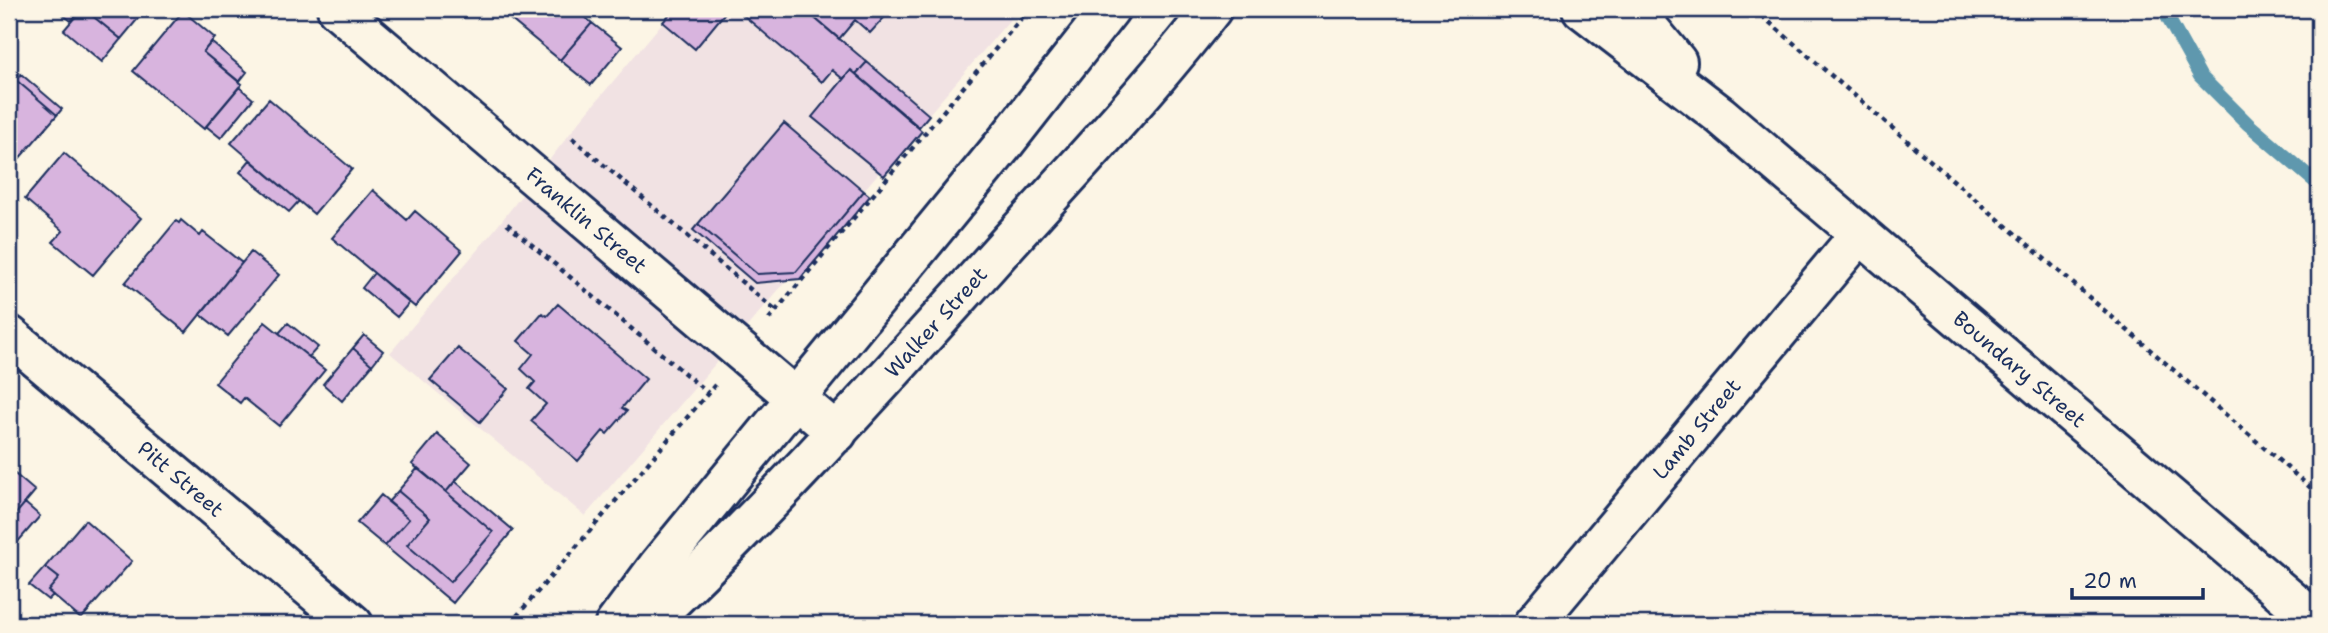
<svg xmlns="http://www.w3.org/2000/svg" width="2328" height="633" font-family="'Shantell Sans',sans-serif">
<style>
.built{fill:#f1e2e3}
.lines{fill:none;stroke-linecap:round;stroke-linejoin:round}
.stream{stroke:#5f98ae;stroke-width:14}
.building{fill:#d8b4de;stroke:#1b2f5e;stroke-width:2}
.street-casing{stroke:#1b2f5e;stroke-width:44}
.secondary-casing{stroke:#1b2f5e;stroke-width:44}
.path{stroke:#1b2f5e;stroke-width:4.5;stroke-dasharray:5 5;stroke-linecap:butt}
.street{stroke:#fcf5e5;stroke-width:38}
.secondary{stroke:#fcf5e5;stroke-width:38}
.labels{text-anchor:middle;stroke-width:7;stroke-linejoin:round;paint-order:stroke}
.street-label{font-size:21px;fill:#1b2f5e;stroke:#fcf5e5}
</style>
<rect width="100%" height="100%" fill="#fcf5e5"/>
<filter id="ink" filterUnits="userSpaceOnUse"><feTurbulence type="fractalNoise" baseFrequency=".0143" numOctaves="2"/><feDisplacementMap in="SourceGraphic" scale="14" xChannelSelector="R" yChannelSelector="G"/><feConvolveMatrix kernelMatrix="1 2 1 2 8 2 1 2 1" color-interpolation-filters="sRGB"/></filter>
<g filter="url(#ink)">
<!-- built -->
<path class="built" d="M674,9h345l-434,507 -195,-163 106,-125 83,-106z"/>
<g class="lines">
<!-- stream -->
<path class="stream" d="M2163,9l37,67 48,48 71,61"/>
</g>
<!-- building -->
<path class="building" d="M56,9h26l-11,12z
M82,9h2l37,30 -19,23 -38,-32z
M84,9h62l-25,30z
M508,9h68l16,14 -32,37 -56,-46z
M674,9h54l-33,40 -32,-27z
M736,9h68l63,53 -11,12 -5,-4 -8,9 -11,-9 -10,12z
M804,9h88l-22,24 -15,-13 -16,19z
M183,11l32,27 -12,14 39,32 -38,45 -71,-58z
M592,23l30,24 -31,38 -31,-25z
M211,42l36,30 -8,10 -36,-30z
M867,62l62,53 -10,12 -63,-53z
M851,70l71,61 -38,45 -72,-59z
M21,74l41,35 -5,6 -41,-35z
M16,80l41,35 -46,53 -2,-3v-82l2,3z
M239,87l14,12 -32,39 -15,-12z
M269,99l83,70 -38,45 -83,-71z
M784,123l80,68 -68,81 -39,2 -59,-50z
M64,153l77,65 -48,57 -40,-33 10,-11 -38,-32z
M250,160l49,41 -10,11 -49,-40z
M373,190l34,30 8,-9 47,40 -47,56 -83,-69z
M864,191l6,5 -70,83 -45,4 -62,-53 5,-6 59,50 39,-2z
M181,220l19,16 3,-4 39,31 -56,69 -61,-49 51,-62 3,2z
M251,252l28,23 -51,61 -28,-22z
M374,273l35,30 -12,14 -35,-29z
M558,304l88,75 -24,29 5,3 -20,23 -4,-3 -25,30 -47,-40 15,-17 -17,-15 6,-7 -14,-13 12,-15 -15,-13 24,-28 5,3z
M265,322l60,48 -46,56 -35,-28 -4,5 -25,-20z
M288,323l30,24 -9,10 -30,-24z
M364,335l19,16 -11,14 -19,-17z
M353,348l19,17 -30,36 -19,-17z
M458,348l50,41 -28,33 -50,-42z
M437,434l34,29 -25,29 -34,-28z
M418,468l75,64 -43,50 -43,-37 23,-27 -32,-27z
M15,474l20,17 -26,31v-44l1,2z
M455,481l58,49 -60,73 -68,-57 24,-27 -21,-17 10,-11 32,27 -23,27 43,37 43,-50 -47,-40z
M381,495l28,24 -24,27 -28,-23z
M25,503l15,13 -24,28 -7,-6v-16z
M85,520l47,41 -51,58 -33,-28 11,-13 -14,-11z
M45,567l14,11 -11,13 5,4 -5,5 -19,-15z"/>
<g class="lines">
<!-- street casing -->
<g class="street-casing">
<g id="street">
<path id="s1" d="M337,9l500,424"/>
<path id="s2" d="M9,335l344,289"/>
<path id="s3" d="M1534,624l326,-390"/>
</g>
</g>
<!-- secondary casing -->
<g class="secondary-casing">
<g id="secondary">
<path id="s4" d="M1582,9l138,106 599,509"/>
<path d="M1633,9l44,53"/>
<path d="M615,624l43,-58 346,-422 106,-135"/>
<path id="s5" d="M647,624c121,-113 231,-237 342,-360 75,-84 154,-166 223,-255"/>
</g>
</g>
<!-- path -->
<path class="path" d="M1754,9l565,486
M572,138l204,173
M507,224l201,169
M769,319l260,-310
M510,624l205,-239"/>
<!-- street -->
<use href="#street" class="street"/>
<!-- secondary -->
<use href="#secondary" class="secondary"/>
</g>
</g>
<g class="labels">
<!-- street labels -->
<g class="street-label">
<text dy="7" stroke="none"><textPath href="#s1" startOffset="327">Franklin Street</textPath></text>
<text dy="7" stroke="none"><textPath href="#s5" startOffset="418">Walker Street</textPath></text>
<text dy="7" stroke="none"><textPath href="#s4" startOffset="567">Boundary Street</textPath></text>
<text dy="7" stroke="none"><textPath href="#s3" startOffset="254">Lamb Street</textPath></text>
<text dy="7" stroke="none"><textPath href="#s2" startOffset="224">Pitt Street</textPath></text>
</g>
</g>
<!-- margin -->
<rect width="2328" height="633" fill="none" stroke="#fcf5e5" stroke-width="35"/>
<rect x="18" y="18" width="2293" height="598" fill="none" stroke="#1b2f5e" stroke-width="2.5" filter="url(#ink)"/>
<!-- scale -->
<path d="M2072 588v10h131v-10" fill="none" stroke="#1b2f5e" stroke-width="3.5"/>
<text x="2083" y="588" font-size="21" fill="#1b2f5e" stroke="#fcf5e5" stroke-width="5" paint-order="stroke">20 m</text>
</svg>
